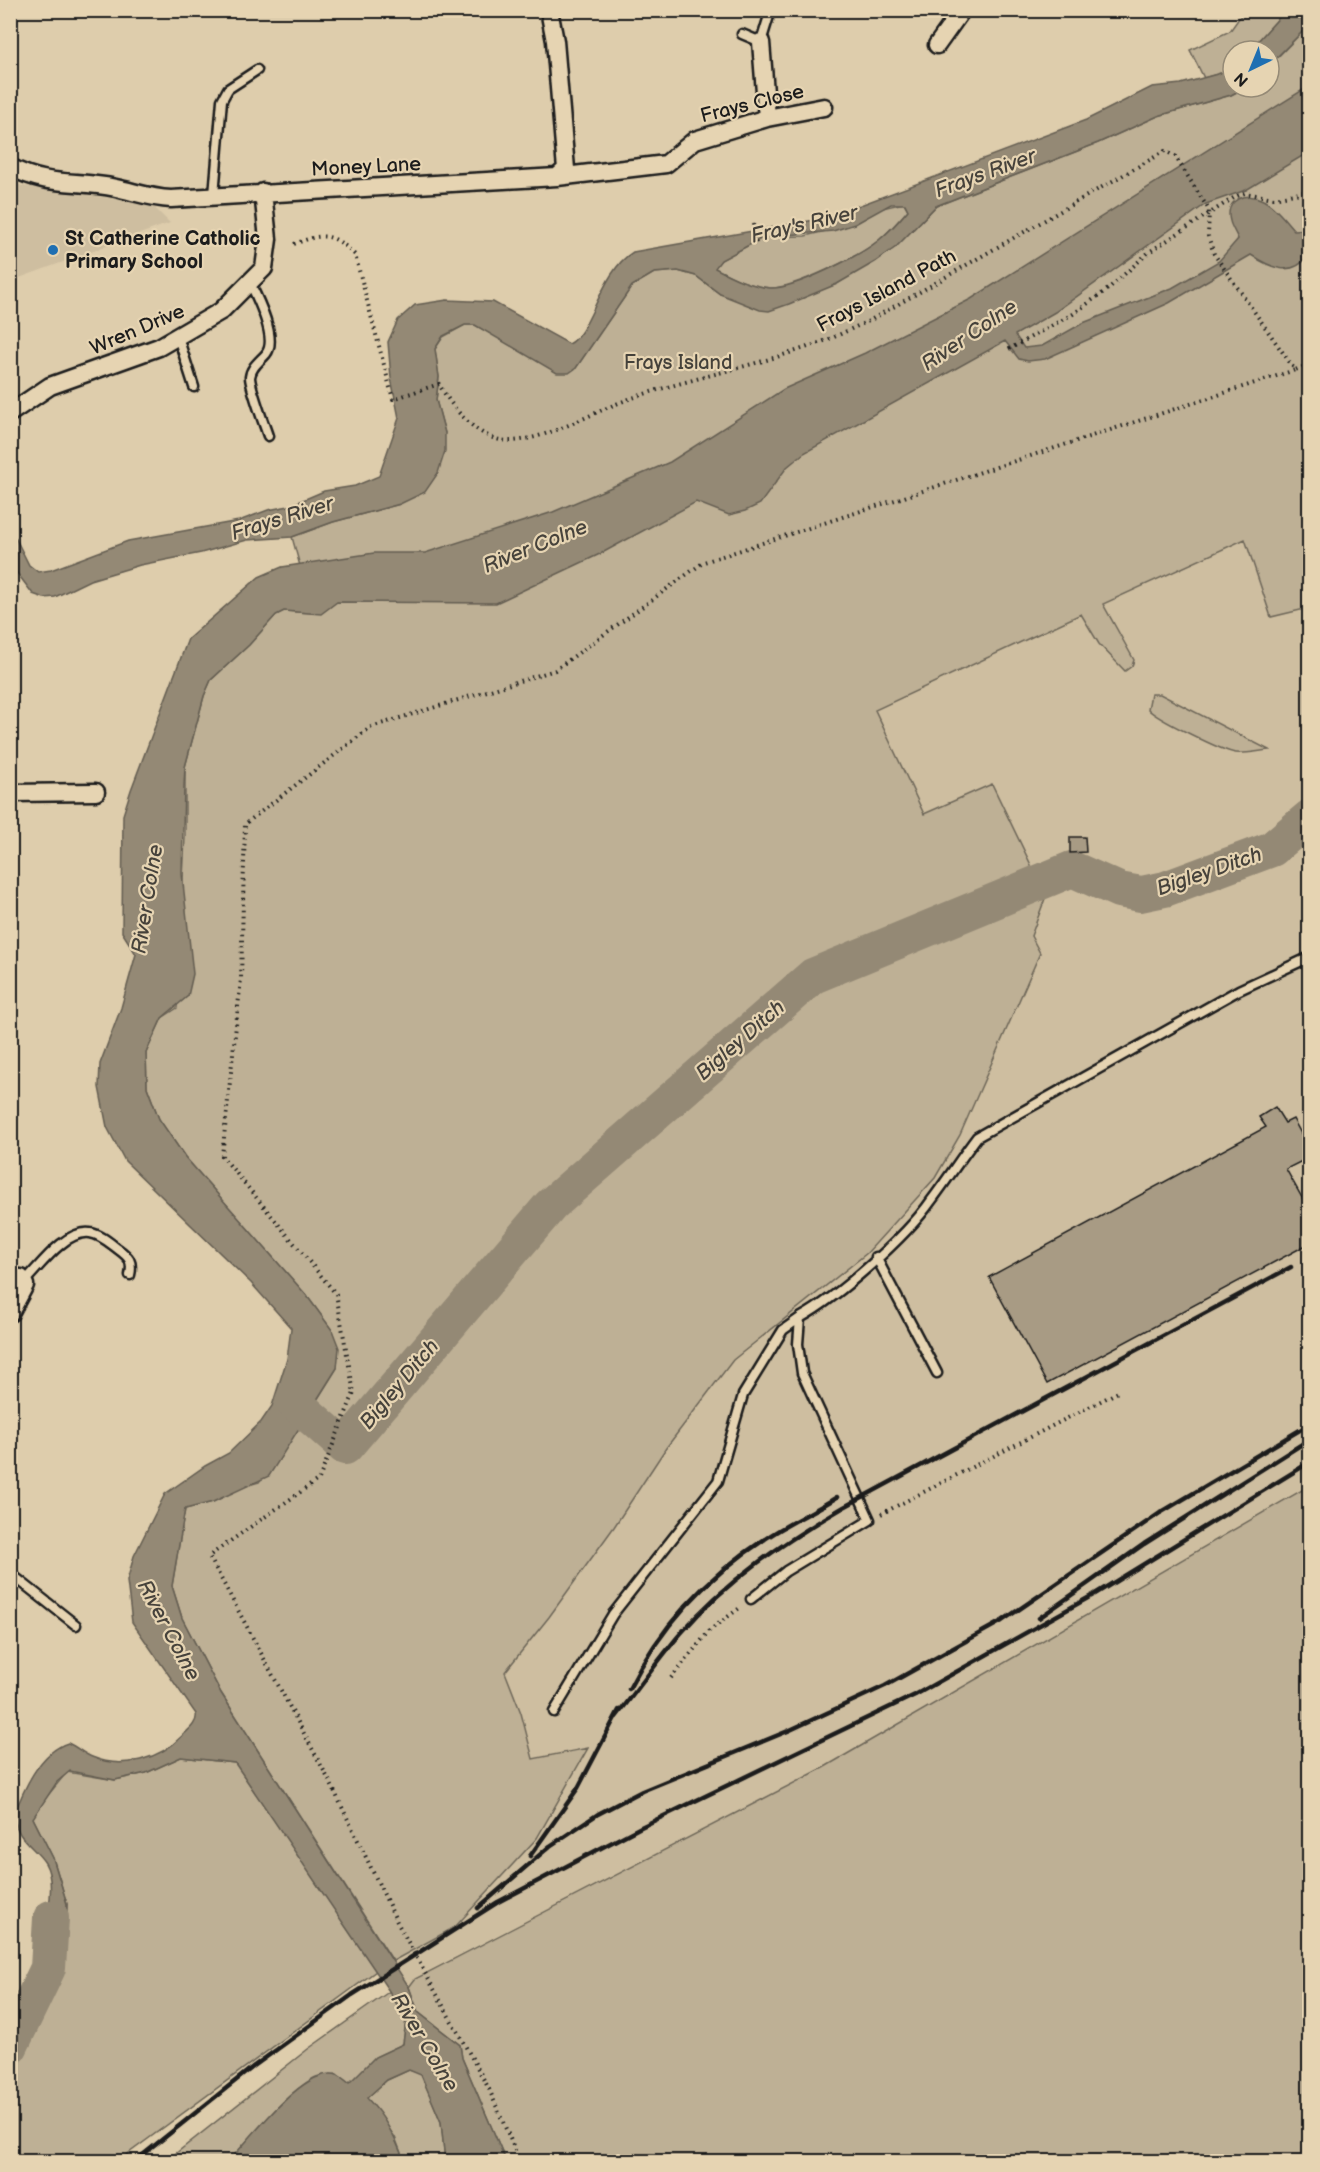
<svg xmlns="http://www.w3.org/2000/svg" width="1320" height="2172" font-family="'Balsamiq Sans',sans-serif">
<style>
.built{fill:#cebea0}
.green{fill:#beb095;stroke:#6d6658;stroke-width:1.5}
.water{fill:#948975;stroke:#645d51;stroke-width:1.5;fill-rule:evenodd}
.lines{fill:none;stroke-linecap:round;stroke-linejoin:round}
.river{stroke:#948975;stroke-width:36}
.building{fill:#a89b84;stroke:#1c1c1c;stroke-width:1.5}
.lane-casing{stroke:#1c1c1c;stroke-width:13}
.street-casing{stroke:#1c1c1c;stroke-width:21}
.path{stroke:#1c1c1c;stroke-width:4;stroke-dasharray:1.5 4.5;stroke-linecap:butt}
.lane{stroke:#e6d4b2;stroke-width:8}
.street{stroke:#e6d4b2;stroke-width:16}
.rail{stroke:#1c1c1c;stroke-width:4.5}
.poi-dot{fill:#1f6fb2;stroke:#e6d4b2;stroke-width:2}
.labels{text-anchor:middle;stroke-width:4.5;stroke-linejoin:round;paint-order:stroke}
.street-label{font-size:20px;fill:#1c1c1c;stroke:#e6d4b2}
.poi-label{font-size:20px;font-weight:bold;fill:#1c1c1c;stroke:#e6d4b2;text-anchor:start}
.park-label{font-size:20px;fill:#44413a;stroke:#e6d4b2}
.water-label{font-size:21px;font-style:italic;fill:#46423b;stroke:#e6d4b2}
</style>
<rect width="100%" height="100%" fill="#decdac"/>
<filter id="ink" filterUnits="userSpaceOnUse"><feTurbulence type="fractalNoise" baseFrequency=".0167" numOctaves="2"/><feDisplacementMap in="SourceGraphic" scale="12" xChannelSelector="R" yChannelSelector="G"/><feConvolveMatrix kernelMatrix="1 2 1 2 8 2 1 2 1" color-interpolation-filters="sRGB"/></filter>
<g filter="url(#ink)">
<!-- built -->
<path class="built" d="M10,182l13,4 109,15 23,7 15,15 -159,58z
M1245,539l26,78 38,-9v877l-486,283 -401,206 -13,13 -16,-26 62,-34 132,-179 -54,11 -10,-42 -18,-44 44,-56 65,-90 52,-79 67,-88 134,-107 164,-317 15,-40 -54,-112 -68,31 -50,-105z"/>
<!-- green -->
<path class="green" d="M1244,11h41l-36,40h-16v16l-5,4 -24,7 -14,-28 40,-19z
M1309,25v583l-38,9 -26,-78 -142,65 31,56 -2,6 -7,5 -26,-27 -18,-30 -206,96 49,104 68,-30 54,112 -15,40 9,17 -80,182 -25,43 -68,75 -134,107 -67,88 -52,79 -65,90 -44,55 16,41 12,46 55,-11 -51,90 -82,89 -62,34 -172,-268 -39,-75 -10,-32 13,-77 28,-7 28,-15 18,-5 45,-61 33,-53 -5,-38 -25,-34 -122,-139 -26,-38 -12,-32 -1,-34 16,-35 15,-10 8,-171v-70l19,-71 7,-16 38,-35 27,-30 8,-4 29,2 -21,-76 41,-15 67,-18 45,-71 -9,-33 3,-23 -4,-28 8,-12 22,-12h10l41,22 60,21 56,-82 22,-13 24,-2 18,5 24,18 90,-1 27,-9 59,-37 40,-41 162,-63 60,-27 73,-21 15,-8h23v-21z
M904,203l4,7c-9,10 -18,21 -29,30 -18,15 -86,49 -109,48 -21,-2 -37,-11 -56,-20l7,-8 43,-23 41,-1 50,-12 23,-15z
M1151,694h9l109,56c-11,1 -23,4 -33,3 -12,-1 -81,-35 -88,-44z
M1309,1486v675h-803l-44,-103 -2,-13 -42,-33 -9,-25 6,-8 408,-211z
M181,1757l54,6 141,208 -258,190 -107,1 1,-101 43,-90 11,-44 1,-23 -5,-17 -9,-29 -20,-40 2,-7 32,-39 48,8 31,-7z
M390,1991l16,30 -3,23 -28,13 -26,27 -12,-10c-8,1 -16,0 -23,4 -31,17 -61,58 -85,83l-64,1 143,-113z
M409,2070l12,4 20,48 4,39h-41l-9,-24 -29,-39 21,-18z"/>
<!-- water -->
<path class="water" d="M1285,11h24v14l-40,40v-14h-20z
M1233,67v20h13l-15,8 -73,21 -60,27 -162,63 -40,41 -21,15 -38,22 -48,20 -20,7 -9,-1 -40,-16 -24,-18 -18,-5 -24,2 -22,13 -56,82 -7,5h-12l-82,-48h-10l-22,11 -8,13 4,28 -3,23 9,33v18l-7,22 -13,19 -25,12 -67,18 -41,15 -45,3 -46,13 -61,12 -50,15 -35,17 -11,1 -11,-4 -22,-29v-36l18,36 9,7 13,-2 77,-29 111,-20 29,-11 21,-4 35,-15 31,-5 24,-10 20,-58 -8,-40 -3,-36 10,-22 17,-15 32,-5 46,2 76,42c21,-9 32,-73 64,-92l193,-34 260,-98 66,-33 29,-3 47,-13zM891,204h14l3,6c-9,11 -18,21 -29,30 -18,15 -86,50 -109,48 -20,-2 -38,-11 -55,-20l6,-8 43,-23 69,-6 22,-7z
M1309,86v66l-63,38 -40,14 -151,108 -40,23 9,13 18,-2 41,-23 89,-35 47,-27 19,-22c-2,-6 -7,-12 -8,-18 -6,-22 17,-30 33,-21 12,6 22,20 31,30l15,-1v26c-17,23 -38,13 -58,0l-82,48 -124,56 -17,2 -9,-2 -14,-18 -201,112 -17,14 -27,37 -15,7 -16,4 -33,-13 -94,51 -106,50 -159,-1 -16,12 -37,-3 -8,4 -27,30 -38,35 -7,16 -19,71 -1,19 -2,88 11,100 -5,22 -26,22 -16,35 1,34 12,32 26,38 122,139 25,34 7,18 -2,20 -68,108 -56,26 -28,7 -13,77 10,32 39,75 188,294 9,25 42,33 2,13 44,103h-61l-4,-39 -20,-47 -12,-5 -22,10 -20,18c18,19 28,39 37,63h-175c21,-22 68,-85 100,-87 9,-1 13,4 20,9l26,-26 28,-13 3,-24 -17,-29 -154,-228 -54,-6 -35,16 -31,7 -45,-9 -13,11 -24,36 20,40 14,46 -1,23 -11,44 -20,-11c8,-25 24,-73 10,-97 -7,-11 -18,-18 -25,-29 -3,-5 -5,-12 -7,-17 10,-26 26,-65 55,-74 9,4 16,11 24,14 31,13 68,2 90,-21 6,-6 16,-13 14,-22l-64,-92 -5,-41 7,-25 31,-62 40,-28 24,-13 32,-31 11,-16 15,-47 4,-31 -40,-45 -126,-122 -18,-34 -8,-40 1,-23 21,-56 15,-54 -14,-22 1,-117 8,-25 57,-151 71,-62 23,-10 92,-14h51l128,-41 117,-50 114,-73 81,-36 106,-54z"/>
<g class="lines">
<!-- river -->
<path class="river" d="M293,1401l52,46 206,-242 262,-229 259,-107 47,21 22,4 24,-5 107,-40 38,-32
M10,2047l38,-79 3,-50"/>
</g>
<!-- building -->
<path class="building" d="M1070,837h15l1,15 -16,1z
M1275,1107l10,16 8,-4 17,31v7l-24,12 24,43v31l-263,141 -58,-107 277,-150 -7,-10z"/>
<g class="lines">
<!-- lane casing -->
<g class="lane-casing">
<path id="lane" d="M742,34l19,8 8,-26
M214,195l8,-95 6,-11 29,-19
M250,283c8,16 28,56 16,71 -6,7 -15,13 -16,23 0,10 14,47 18,59
M178,337l16,50
M876,1257l61,116
M25,1281c15,-15 40,-51 65,-48 10,1 20,10 28,16 11,8 15,12 12,26
M10,1573l66,52
M751,1599l35,-28 84,-51 -68,-147 -4,-29 2,-26c38,-21 106,-81 131,-117 16,-21 30,-43 46,-64l262,-147 71,-33
M554,1712l59,-98 105,-133 25,-86 40,-65 17,-12"/>
</g>
<!-- street casing -->
<g class="street-casing">
<path id="street" d="M761,42l6,76
M937,45l25,-35
M10,167c41,21 65,12 106,21 19,4 35,10 55,11l386,-22 9,-8 -11,-128 -6,-31
M557,177l109,-13 29,-24 72,-22 57,-11
M10,413l40,-27 109,-39 62,-36 43,-43 4,-29 -5,-47
M10,793l86,-1
M10,1277l11,1 4,7 -15,28"/>
</g>
<!-- path -->
<path class="path" d="M753,224l3,20
M294,244c29,-11 38,-12 61,11l38,144 46,-15c13,24 40,58 72,57 40,-2 86,-32 124,-44 61,-20 124,-32 184,-54 17,-6 33,-15 50,-22l296,-170 10,5 34,54 -1,26 6,18 81,116 15,-6
M1009,349l64,-35 35,-25 41,-37 86,-55 10,-4 29,5 36,-7
M881,1514l239,-123
M671,1678l39,-48 31,-23
M520,2162l-31,-73 -92,-167 -67,-140 -121,-226 110,-77 35,-86 -18,-99 -114,-138 19,-177 4,-155 126,-97 184,-57 149,-108 591,-192"/>
<!-- lane -->
<use href="#lane" class="lane"/>
<!-- street -->
<use href="#street" class="street"/>
<!-- rail -->
<path class="rail" d="M1039,1618l105,-74 166,-105
M629,1689c31,-62 79,-113 136,-150 23,-16 49,-27 72,-42
M616,1717c22,-28 42,-57 65,-84 46,-53 103,-91 163,-126l447,-240
M530,1856l48,-68 41,-78
M478,1908l72,-62 48,-32 44,-23 146,-60 97,-45 117,-65 158,-108 150,-89
M134,2162l120,-96 98,-71 146,-93 143,-75 274,-132 180,-101 215,-132"/>
</g>
</g>
<!-- markers -->
<circle class="poi-dot" cx="53" cy="250" r="6"/>
<g class="labels">
<!-- street labels -->
<g class="street-label">
<text transform="translate(752 103) rotate(-14)" y="7">Frays Close</text>
<text transform="translate(366 166) rotate(-3)" y="7">Money Lane</text>
<text transform="translate(886 290) rotate(-28)" y="7">Frays Island Path</text>
<text transform="translate(137 329) rotate(-23)" y="7">Wren Drive</text>
</g>
<!-- poi labels -->
<g class="poi-label">
<text x="65" y="245">St Catherine Catholic<tspan x="65" dy="23">Primary School</tspan></text>
</g>
<!-- park labels -->
<g class="park-label">
<text x="678" y="369">Frays Island</text>
</g>
<!-- water labels -->
<g class="water-label">
<text transform="translate(985 173) rotate(-20)" y="7">Frays River</text>
<text transform="translate(804 224) rotate(-13)" y="7">Fray's River</text>
<text transform="translate(969 335) rotate(-34)" y="7">River Colne</text>
<text transform="translate(282 518) rotate(-17)" y="7">Frays River</text>
<text transform="translate(535 546) rotate(-22)" y="7">River Colne</text>
<text transform="translate(1209 871) rotate(-19)" y="7">Bigley Ditch</text>
<text transform="translate(147 899) rotate(-81)" y="7">River Colne</text>
<text transform="translate(740 1040) rotate(-41)" y="7">Bigley Ditch</text>
<text transform="translate(399 1384) rotate(-50)" y="7">Bigley Ditch</text>
<text transform="translate(169 1630) rotate(62)" y="7">River Colne</text>
<text transform="translate(425 2042) rotate(59)" y="7">River Colne</text>
</g>
</g>
<!-- margin -->
<rect width="1320" height="2172" fill="none" stroke="#e6d4b2" stroke-width="36"/>
<rect x="18" y="18" width="1284" height="2136" fill="none" stroke="#1c1c1c" stroke-width="2" filter="url(#ink)"/>
<!-- north arrow -->
<g transform="translate(1251 69) rotate(223)"><circle r="28" fill="#e6d4b2" stroke="#958a76" stroke-width="1.5"/>
<path d="M0-4.5L10 22L0 15L-10 22Z" fill="#1f6fb2"/>
<text y="-9" font-size="16" font-weight="bold" text-anchor="middle" fill="#1c1c1c">N</text>
</g>
</svg>
